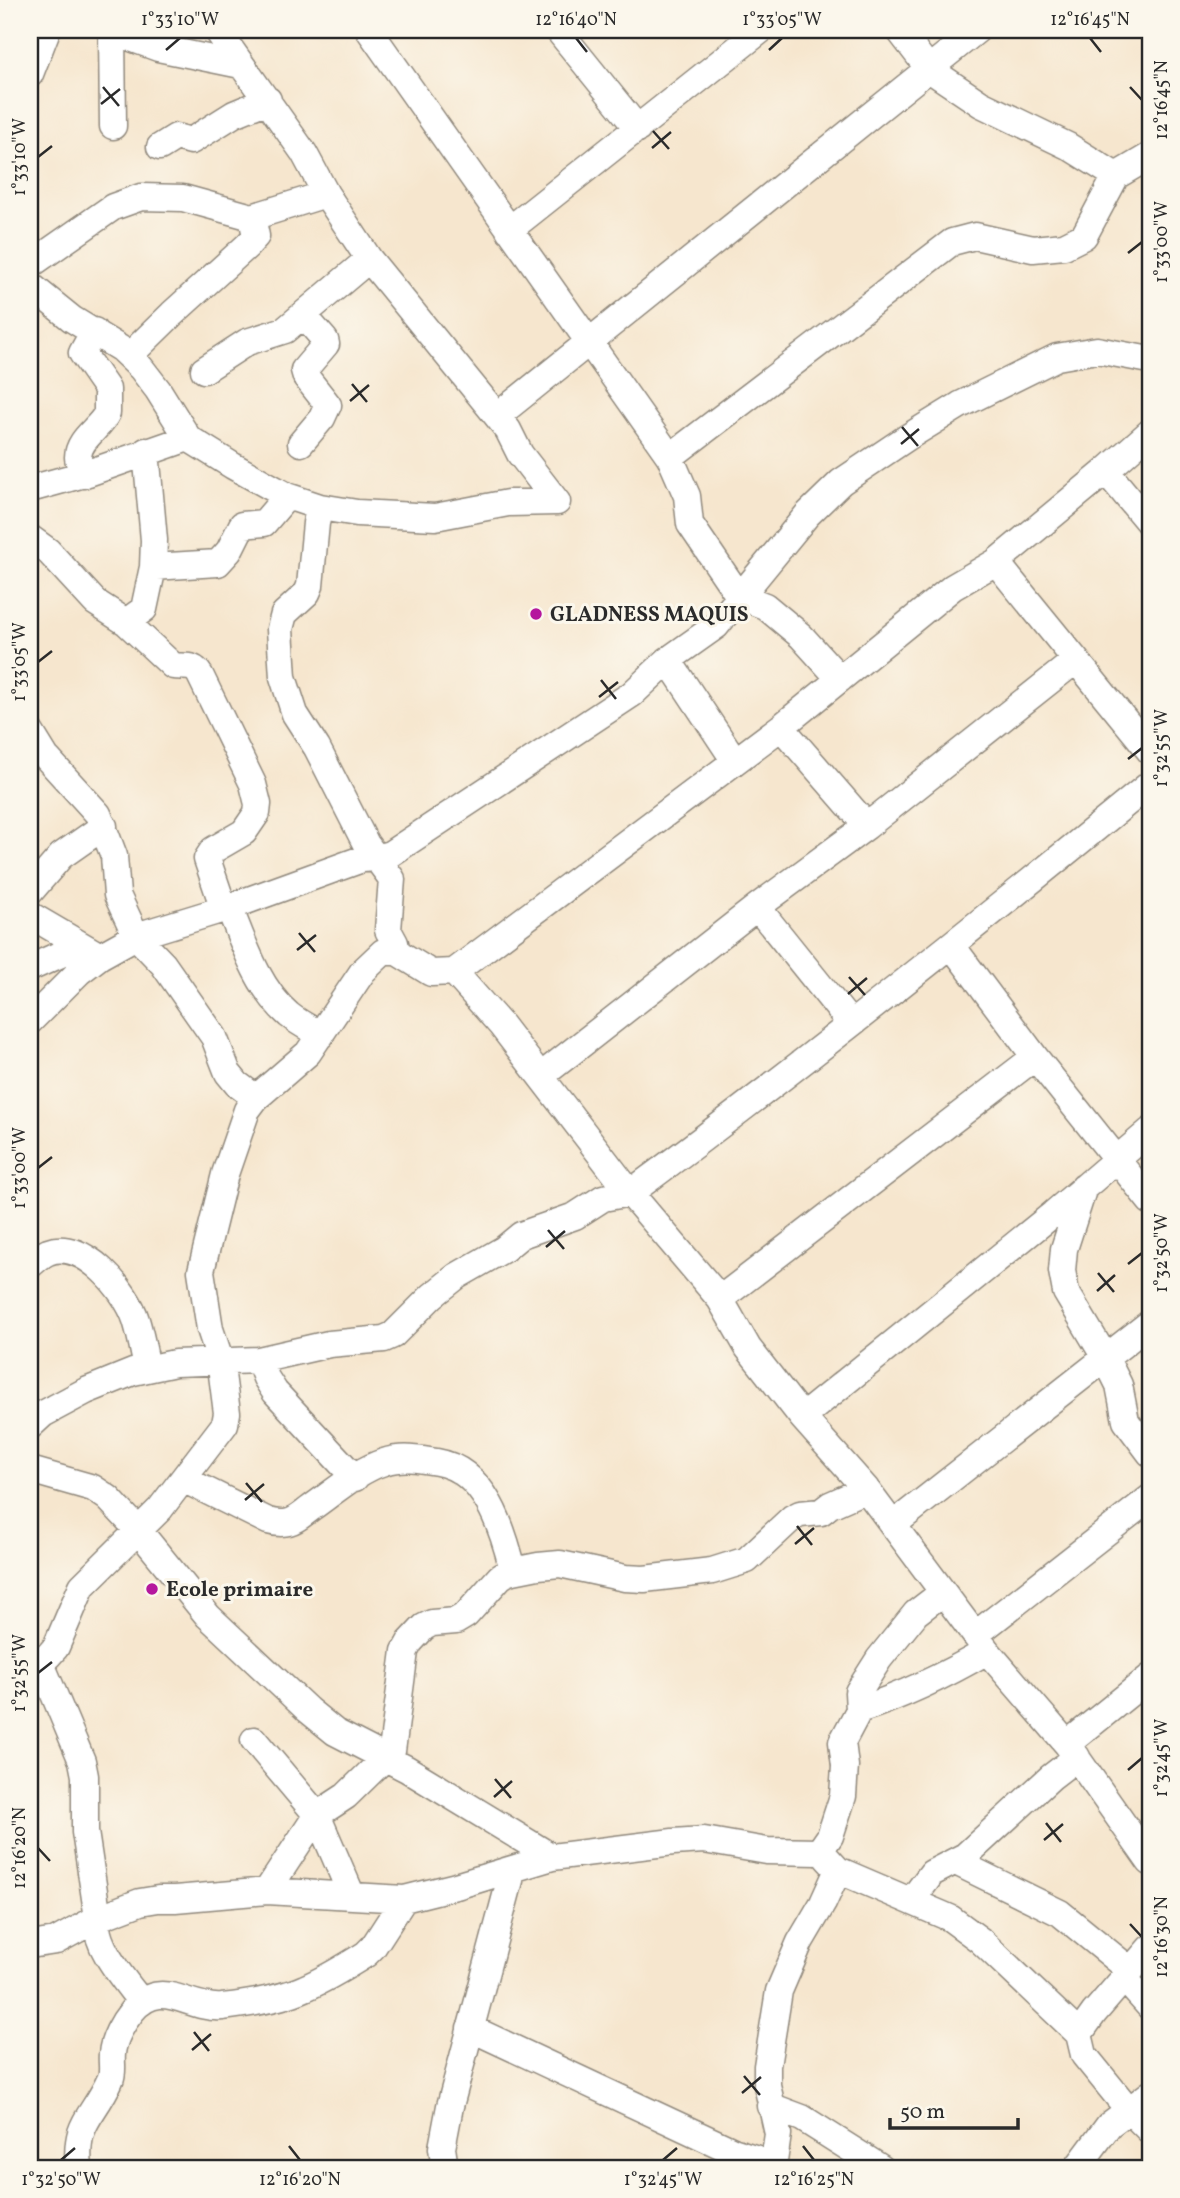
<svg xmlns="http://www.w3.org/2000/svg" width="1180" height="2198" font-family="Vollkorn,serif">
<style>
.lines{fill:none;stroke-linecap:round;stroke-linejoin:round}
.minor-casing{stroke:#90887c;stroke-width:29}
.minor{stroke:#fff;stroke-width:26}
.ticks{fill:none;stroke:#2b2b2b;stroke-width:2.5}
.poi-dot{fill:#b5179e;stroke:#fbf7ec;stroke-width:2.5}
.labels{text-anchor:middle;stroke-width:6;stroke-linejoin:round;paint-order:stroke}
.poi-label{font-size:21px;font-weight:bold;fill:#2b2b2b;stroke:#fbf7ec;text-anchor:start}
.neatline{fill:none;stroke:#2b2b2b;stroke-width:2.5}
.ticks-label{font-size:18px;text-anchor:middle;fill:#2b2b2b}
</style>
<rect width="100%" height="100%" fill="#fbf7ec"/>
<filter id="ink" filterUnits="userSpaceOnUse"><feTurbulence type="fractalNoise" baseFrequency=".0143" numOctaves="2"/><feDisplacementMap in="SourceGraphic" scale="14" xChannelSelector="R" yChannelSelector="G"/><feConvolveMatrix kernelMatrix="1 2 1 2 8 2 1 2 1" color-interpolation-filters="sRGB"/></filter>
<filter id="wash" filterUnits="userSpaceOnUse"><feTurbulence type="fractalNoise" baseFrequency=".00686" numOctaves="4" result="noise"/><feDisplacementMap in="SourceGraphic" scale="28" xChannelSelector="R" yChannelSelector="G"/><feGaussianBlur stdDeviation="1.57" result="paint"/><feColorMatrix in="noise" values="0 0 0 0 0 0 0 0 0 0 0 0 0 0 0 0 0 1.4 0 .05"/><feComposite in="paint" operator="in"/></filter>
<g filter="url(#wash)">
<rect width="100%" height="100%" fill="#f6e6ce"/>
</g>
<g filter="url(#ink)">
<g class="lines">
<!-- minor casing -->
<g class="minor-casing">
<path id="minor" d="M109,30l49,18 83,17
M217,30l87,123 22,41 43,65 128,157 11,14 12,24 37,48
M369,30l301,427 17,39 3,28 49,72 26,10 36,30 39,43
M558,30l80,99
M899,30l30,39 52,35 87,42 48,30
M112,31l1,95
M30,74l17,-44
M160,147l16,-10 15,4 43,-27 34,-14
M509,230l252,-200
M30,265l83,-58 28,-10 42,1 69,19 74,-23
M30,285l42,34 49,30 20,19 17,22 30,48
M129,356l43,-42 75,-68 9,-10 -4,-19
M204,370l43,-28 38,-12 84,-71
M497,416l480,-386
M301,443l21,-25 6,-13 -22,-28 -2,-7 22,-26 -1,-4 -21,-24
M670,457l282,-215 23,-6 58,13 31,-3 20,-10 32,-60 34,-20
M1106,471l44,53
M83,475c-1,-5 -5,-13 -5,-18 0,-18 22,-29 29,-44v-24l-25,-36 12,-22
M30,489l58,-16 100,-35 45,28 54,30 33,11 37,6 78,4 73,-14 49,-1
M320,507l-4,16 -6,63 -3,7 -23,21 -4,15 3,48 12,37 22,34 49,96 26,35 -4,51 7,13 2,9
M30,538l18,13 47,51 31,20 47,44c12,2 20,-3 27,9l53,109 5,20 -1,9 -13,19 -31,18 -6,9 17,50
M996,562l154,189
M153,567l65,-4 11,-12 13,-26 22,-2 23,-27
M126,622l18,-13 9,-42 1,-27 -8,-89
M668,660l67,101
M781,727l86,99
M30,731l16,26 52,57 16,42 3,39 19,41 27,28 51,73 14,36 9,11 19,14
M30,892l31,-36 43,-30
M229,907c15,37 29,81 60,108 10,8 22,14 32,20
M757,907l94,117
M30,915l70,41
M952,946l83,111 115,144
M30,968l51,-23
M454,972l47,53 129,168 90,106 28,49 54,69 64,72 121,162 80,93 83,118
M30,1021l49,-49 21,-16 36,-20 88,-27 138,-50 14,-1 14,-4 242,-160 36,-34 48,-34 91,-111 34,-33 67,-45 52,-32 97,-48 40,-7 53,10
M541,1076l216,-169 110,-81 209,-166
M1084,1187l-20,62 -2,22 4,21 40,67 13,26 7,36 24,32
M30,1265c5,-4 11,-10 18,-13 35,-14 79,39 88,68 5,16 8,33 11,49
M720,1299l315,-242
M259,1360l7,18 9,14 80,86
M802,1417l251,-203 97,-83
M30,1426l13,-12 43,-23 47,-19 42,-9 84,-3 70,-16 55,-5 9,-4 39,-39 25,-20 47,-27 17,-14 54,-19 28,-18 27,-5c177,-131 349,-269 520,-409
M30,1470l63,18 15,10 31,33 69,85 100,94 27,22 72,37 145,88
M183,1479l85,42c7,2 13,3 21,1 8,-2 15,-9 22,-14 22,-15 47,-38 73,-46 17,-6 35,-3 53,0 48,8 66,67 76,108
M894,1524l256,-201
M975,1635l175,-137
M40,1661l42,100 3,15v56l13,86c-7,25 29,65 43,84
M30,1664l18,-8 8,-9 26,-61 78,-77 65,-85 2,-11 -7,-54 -10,-30 -9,-58 24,-97 22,-64 9,-12 52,-45 55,-82 20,-19h14l34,21 23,-1 327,-245 172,-140 43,-25 110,-91 44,-39
M859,1710c46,-15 87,-35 128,-59
M254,1740l63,75 35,81
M1067,1744l83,-67
M956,1862l104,51 70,57
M838,1870l112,48 30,22 99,94 5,21 44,54 22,22
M267,1891l50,-76 29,-19 46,-45 13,-100 5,-9 14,-15 8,-4 24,-2 10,-6 34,-38 8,-5 30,-6 22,-2 65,14 19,1 68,-8 35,-11 45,-42 8,-4 21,-2 9,-7 36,-16
M911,1901l21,-28 33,-17 86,-79 26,-20
M30,1945l26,-4 42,-23 42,-16 18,-3h17l92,-8 137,8 52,-13 96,-29 121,-15 31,-2 63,11 52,1 11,-16 13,-40 2,-30 -3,-24 17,-32 -1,-18 21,-33 37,-46 26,-20
M1124,1978l26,29
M470,2028l263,123 40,13
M1079,2034l15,-21 56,-65
M770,2106l32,12 79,50
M79,2168c-5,-47 14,-50 31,-88 4,-8 1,-17 2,-26 1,-15 11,-32 20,-43 30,-35 55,-1 90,-4 26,-3 59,-8 83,-19 21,-9 42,-22 61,-34l7,-7 31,-48
M445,2168l-3,-20 8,-42 63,-237
M773,2168l5,-34 -11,-49v-19l12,-75 21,-49 23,-39 15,-33 -11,-12
M1077,2168l32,-43 41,-31"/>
</g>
<!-- minor -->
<use href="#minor" class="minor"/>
</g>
</g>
<!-- ticks -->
<path class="ticks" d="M576,38l11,14M1090,38l11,14M166,50l14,-12M769,50l13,-12M103,87l16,19M1130,87l12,13M101,104l19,-15M653,131l16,18M652,148l19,-16M38,157l14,-11M1128,253l14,-11M352,384l15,18M350,401l19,-16M902,427l16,19M901,444l18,-15M38,662l14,-11M601,680l15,19M599,697l19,-15M1128,759l14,-11M299,933l16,19M297,950l19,-15M849,977l16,18M848,994l19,-16M38,1168l14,-11M548,1230l16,19M546,1247l19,-16M1128,1264l14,-11M1098,1273l16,19M1097,1291l18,-16M246,1483l16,19M245,1500l19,-16M797,1526l15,19M795,1544l19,-16M38,1673l14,-11M1128,1770l14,-12M495,1779l16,19M494,1797l18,-16M1046,1823l15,19M1044,1840l19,-16M38,1848l12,13M1130,1924l12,13M194,2032l15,19M192,2050l19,-16M744,2076l16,19M742,2093l19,-16M289,2146l11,14M803,2146l11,14M61,2160l14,-12M663,2160l14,-12"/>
<!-- markers -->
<g class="poi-dot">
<circle cx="536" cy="614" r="7"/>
<circle cx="152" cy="1589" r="7"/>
</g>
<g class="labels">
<!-- poi labels -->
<g class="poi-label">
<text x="550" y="621">GLADNESS MAQUIS</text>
<text x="166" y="1596">Ecole primaire</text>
</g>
</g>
<!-- margin -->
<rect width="1180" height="2198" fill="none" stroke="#fbf7ec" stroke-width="77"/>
<!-- scale -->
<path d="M890 2118v10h128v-10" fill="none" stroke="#2b2b2b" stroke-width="3.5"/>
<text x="900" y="2118" font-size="21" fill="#2b2b2b" stroke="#fbf7ec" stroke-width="5" paint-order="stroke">50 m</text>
<rect x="38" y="38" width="1104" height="2122" class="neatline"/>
<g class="ticks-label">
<text x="180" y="25">1°33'10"W</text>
<text x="576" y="25">12°16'40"N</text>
<text x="782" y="25">1°33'05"W</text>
<text x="1090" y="25">12°16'45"N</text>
<text transform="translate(1161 100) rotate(-90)" y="6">12°16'45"N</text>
<text transform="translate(19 157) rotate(-90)" y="6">1°33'10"W</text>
<text transform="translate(1161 242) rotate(-90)" y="6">1°33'00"W</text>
<text transform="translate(19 662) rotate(-90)" y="6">1°33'05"W</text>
<text transform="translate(1161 748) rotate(-90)" y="6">1°32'55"W</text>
<text transform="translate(19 1168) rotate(-90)" y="6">1°33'00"W</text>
<text transform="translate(1161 1253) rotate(-90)" y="6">1°32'50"W</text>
<text transform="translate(19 1673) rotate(-90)" y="6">1°32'55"W</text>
<text transform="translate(1161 1758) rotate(-90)" y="6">1°32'45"W</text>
<text transform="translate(19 1848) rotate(-90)" y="6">12°16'20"N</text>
<text transform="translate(1161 1937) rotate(-90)" y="6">12°16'30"N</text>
<text x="61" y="2185">1°32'50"W</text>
<text x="300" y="2185">12°16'20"N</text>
<text x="663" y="2185">1°32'45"W</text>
<text x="814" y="2185">12°16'25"N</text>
</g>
</svg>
